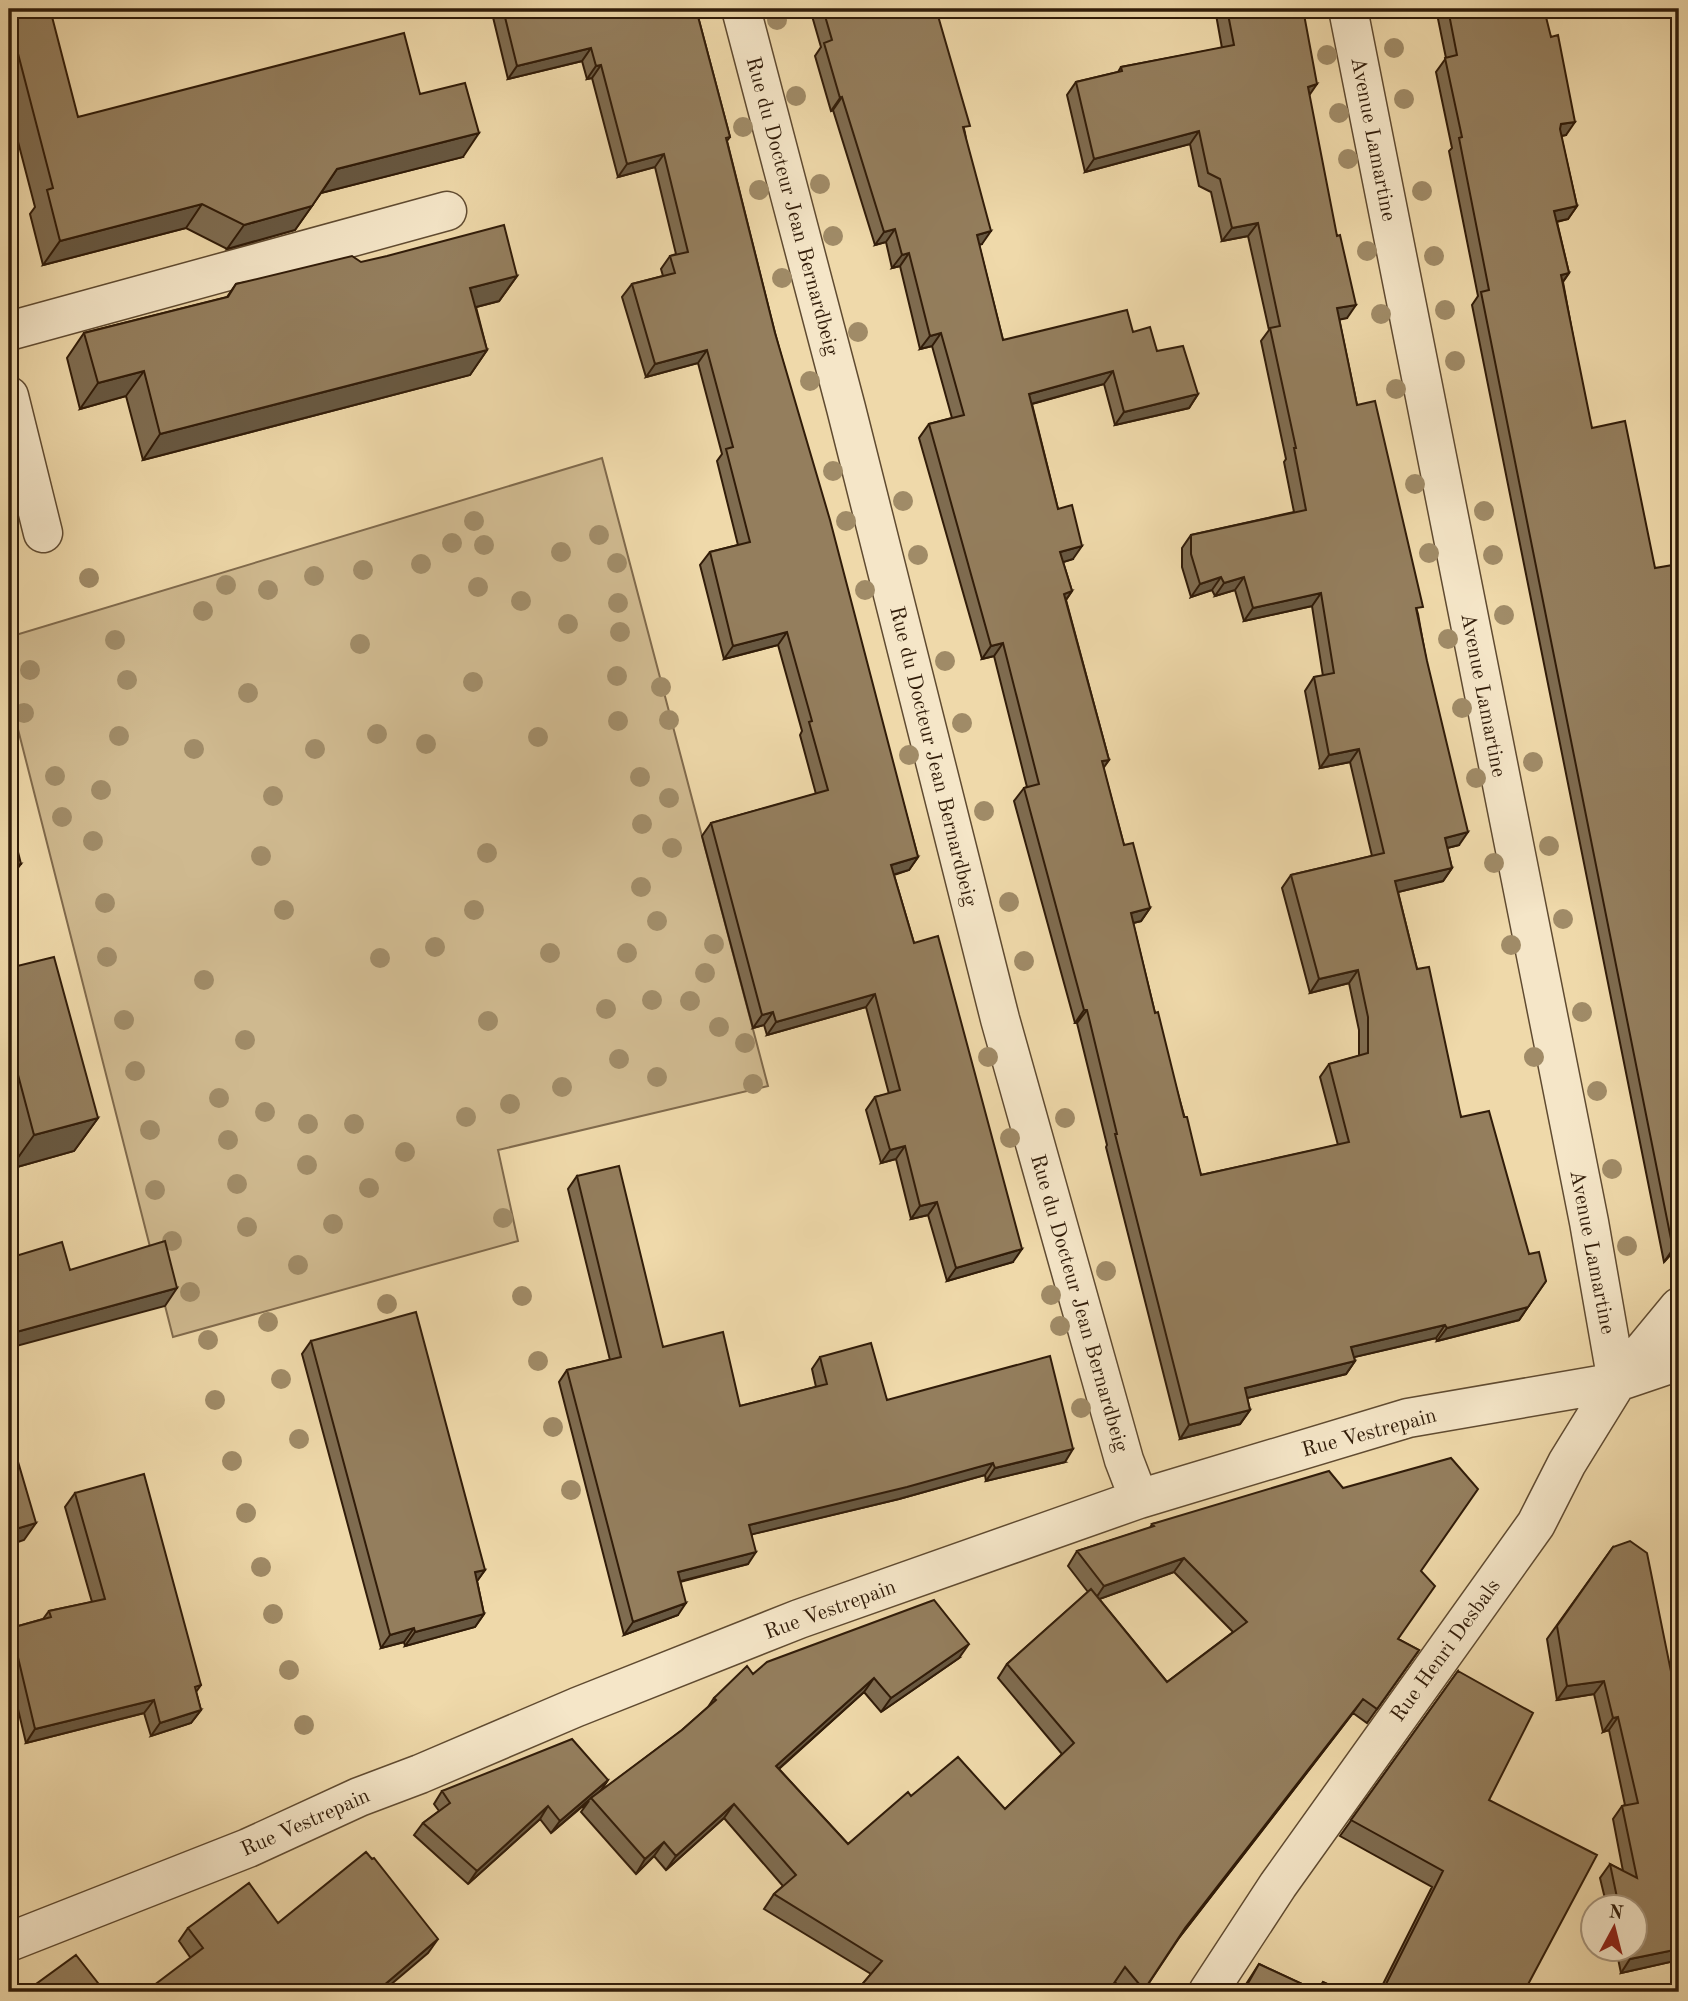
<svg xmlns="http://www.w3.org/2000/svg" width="1688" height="2001" font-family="'Old Standard TT',serif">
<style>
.green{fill:#cfb98f;stroke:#806a4c;stroke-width:2}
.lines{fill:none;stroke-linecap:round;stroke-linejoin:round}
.minor-casing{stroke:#604b31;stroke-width:41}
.minor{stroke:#f5e6c8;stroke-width:38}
.tree{fill:#a08b67}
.wall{fill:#7f6c50;stroke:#311c09;stroke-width:2;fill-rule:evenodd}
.shaded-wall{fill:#685841;stroke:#311c09;stroke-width:2}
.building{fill:#947e5d;stroke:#311c09;stroke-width:2}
.labels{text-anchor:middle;stroke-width:7;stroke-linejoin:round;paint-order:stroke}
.street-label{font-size:21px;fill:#311c09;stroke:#f5e6c8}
</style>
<rect width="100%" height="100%" fill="#efd9aa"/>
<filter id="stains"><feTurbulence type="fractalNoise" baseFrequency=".00286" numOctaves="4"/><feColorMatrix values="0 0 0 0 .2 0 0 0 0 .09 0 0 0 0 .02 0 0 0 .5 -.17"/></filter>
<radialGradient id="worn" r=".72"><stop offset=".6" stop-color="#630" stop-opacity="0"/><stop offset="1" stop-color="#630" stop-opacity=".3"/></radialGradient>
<!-- green -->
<path class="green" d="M602,458l166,628 -270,64 20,91 -345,96 -164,-643v-57z"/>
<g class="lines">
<!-- minor casing -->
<g class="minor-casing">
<path id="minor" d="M741,9l105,399 154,611 124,441 15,39
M1348,9l241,1213 28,160
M9,331l438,-120
M9,396l34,137
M9,1942l239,-94 111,-51 61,-23 157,-67 222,-88 340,-120 269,-81 209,-36 62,-21
M1208,1992l70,-107 258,-361 31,-61 50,-81 62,-75"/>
</g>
<!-- minor -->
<use href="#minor" class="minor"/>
</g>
<!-- trees -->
<g class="tree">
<circle cx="777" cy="20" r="10"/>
<circle cx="1394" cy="48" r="10"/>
<circle cx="1327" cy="55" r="10"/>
<circle cx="796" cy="96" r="10"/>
<circle cx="1404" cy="99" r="10"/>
<circle cx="1339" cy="113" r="10"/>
<circle cx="743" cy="127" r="10"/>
<circle cx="1348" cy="159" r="10"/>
<circle cx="820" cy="184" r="10"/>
<circle cx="759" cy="190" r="10"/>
<circle cx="1422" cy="191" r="10"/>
<circle cx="833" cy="236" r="10"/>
<circle cx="1367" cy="251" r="10"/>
<circle cx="1434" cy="256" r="10"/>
<circle cx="782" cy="278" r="10"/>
<circle cx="1445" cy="310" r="10"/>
<circle cx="1381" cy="314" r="10"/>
<circle cx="858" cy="332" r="10"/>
<circle cx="1455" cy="361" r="10"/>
<circle cx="810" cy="381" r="10"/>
<circle cx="1396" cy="389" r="10"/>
<circle cx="833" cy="471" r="10"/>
<circle cx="1415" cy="484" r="10"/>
<circle cx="903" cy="501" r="10"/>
<circle cx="1484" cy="511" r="10"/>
<circle cx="474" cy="521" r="10"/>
<circle cx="846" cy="521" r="10"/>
<circle cx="599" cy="535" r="10"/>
<circle cx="452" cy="543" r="10"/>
<circle cx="484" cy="545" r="10"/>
<circle cx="561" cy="552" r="10"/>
<circle cx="1429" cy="553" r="10"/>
<circle cx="918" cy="555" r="10"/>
<circle cx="1493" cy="555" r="10"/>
<circle cx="617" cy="563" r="10"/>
<circle cx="421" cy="564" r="10"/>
<circle cx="363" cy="570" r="10"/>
<circle cx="314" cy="576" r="10"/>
<circle cx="89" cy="578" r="10"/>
<circle cx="226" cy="585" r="10"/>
<circle cx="478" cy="587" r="10"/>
<circle cx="268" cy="590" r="10"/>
<circle cx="865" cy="590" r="10"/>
<circle cx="521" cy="601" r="10"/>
<circle cx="618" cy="603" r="10"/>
<circle cx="203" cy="611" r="10"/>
<circle cx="1504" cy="615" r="10"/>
<circle cx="568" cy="624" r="10"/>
<circle cx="620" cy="632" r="10"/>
<circle cx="1448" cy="639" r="10"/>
<circle cx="115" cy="640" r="10"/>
<circle cx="360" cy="644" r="10"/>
<circle cx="945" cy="661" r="10"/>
<circle cx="30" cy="670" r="10"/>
<circle cx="617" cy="676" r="10"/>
<circle cx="127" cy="680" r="10"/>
<circle cx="473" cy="682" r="10"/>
<circle cx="661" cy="687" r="10"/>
<circle cx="248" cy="693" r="10"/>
<circle cx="1462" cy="708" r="10"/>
<circle cx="24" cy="713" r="10"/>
<circle cx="669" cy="720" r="10"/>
<circle cx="618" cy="721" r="10"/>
<circle cx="962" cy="723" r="10"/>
<circle cx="377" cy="734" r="10"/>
<circle cx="119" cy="736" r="10"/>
<circle cx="538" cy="737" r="10"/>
<circle cx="426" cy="744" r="10"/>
<circle cx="194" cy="749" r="10"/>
<circle cx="315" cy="749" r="10"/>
<circle cx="909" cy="755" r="10"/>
<circle cx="1533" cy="762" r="10"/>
<circle cx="55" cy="776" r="10"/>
<circle cx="640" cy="777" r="10"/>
<circle cx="1476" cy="778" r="10"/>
<circle cx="101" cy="790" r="10"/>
<circle cx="273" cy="796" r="10"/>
<circle cx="669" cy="798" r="10"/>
<circle cx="984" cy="811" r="10"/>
<circle cx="62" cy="817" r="10"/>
<circle cx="642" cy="824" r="10"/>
<circle cx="93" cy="841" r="10"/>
<circle cx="1549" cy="846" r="10"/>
<circle cx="672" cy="848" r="10"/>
<circle cx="487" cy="853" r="10"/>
<circle cx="261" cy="856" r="10"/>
<circle cx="1494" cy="863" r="10"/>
<circle cx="641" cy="887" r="10"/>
<circle cx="1009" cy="902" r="10"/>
<circle cx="105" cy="903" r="10"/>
<circle cx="284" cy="910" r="10"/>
<circle cx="474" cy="910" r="10"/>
<circle cx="1563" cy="919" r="10"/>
<circle cx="657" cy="921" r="10"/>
<circle cx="714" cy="944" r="10"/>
<circle cx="1511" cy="945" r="10"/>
<circle cx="435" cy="947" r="10"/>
<circle cx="550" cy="953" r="10"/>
<circle cx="627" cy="953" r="10"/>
<circle cx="107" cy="957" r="10"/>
<circle cx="380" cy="958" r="10"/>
<circle cx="1024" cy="961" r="10"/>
<circle cx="705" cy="973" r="10"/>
<circle cx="204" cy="980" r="10"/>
<circle cx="652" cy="1000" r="10"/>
<circle cx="690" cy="1001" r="10"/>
<circle cx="606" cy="1009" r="10"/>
<circle cx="1582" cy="1012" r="10"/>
<circle cx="124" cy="1020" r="10"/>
<circle cx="488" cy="1021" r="10"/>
<circle cx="719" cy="1027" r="10"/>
<circle cx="245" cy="1040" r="10"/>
<circle cx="745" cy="1043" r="10"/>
<circle cx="988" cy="1057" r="10"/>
<circle cx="1534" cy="1057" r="10"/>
<circle cx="619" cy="1059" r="10"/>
<circle cx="135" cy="1071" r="10"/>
<circle cx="657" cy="1077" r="10"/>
<circle cx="753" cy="1084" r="10"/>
<circle cx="562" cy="1087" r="10"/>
<circle cx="1597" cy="1091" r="10"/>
<circle cx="219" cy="1098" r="10"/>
<circle cx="510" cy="1104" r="10"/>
<circle cx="265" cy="1112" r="10"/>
<circle cx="466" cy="1117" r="10"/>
<circle cx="1065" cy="1118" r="10"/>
<circle cx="308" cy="1124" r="10"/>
<circle cx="354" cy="1124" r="10"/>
<circle cx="150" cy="1130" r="10"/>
<circle cx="1010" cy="1138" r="10"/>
<circle cx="228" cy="1140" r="10"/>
<circle cx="405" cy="1152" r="10"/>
<circle cx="307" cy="1165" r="10"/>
<circle cx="1612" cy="1169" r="10"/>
<circle cx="237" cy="1184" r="10"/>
<circle cx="369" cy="1188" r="10"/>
<circle cx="155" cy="1190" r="10"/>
<circle cx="503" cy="1218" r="10"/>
<circle cx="333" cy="1224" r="10"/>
<circle cx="247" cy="1227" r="10"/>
<circle cx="172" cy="1241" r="10"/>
<circle cx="1627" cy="1246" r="10"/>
<circle cx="298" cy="1265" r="10"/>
<circle cx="1106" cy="1271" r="10"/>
<circle cx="190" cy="1292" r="10"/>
<circle cx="1051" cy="1295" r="10"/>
<circle cx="522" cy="1296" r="10"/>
<circle cx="387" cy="1304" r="10"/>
<circle cx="268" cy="1322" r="10"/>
<circle cx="1060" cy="1326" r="10"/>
<circle cx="208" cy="1340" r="10"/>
<circle cx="538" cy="1361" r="10"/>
<circle cx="281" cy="1379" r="10"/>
<circle cx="215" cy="1400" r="10"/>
<circle cx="1081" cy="1408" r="10"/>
<circle cx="553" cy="1427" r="10"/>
<circle cx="299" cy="1439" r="10"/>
<circle cx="232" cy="1461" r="10"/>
<circle cx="571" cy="1490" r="10"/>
<circle cx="246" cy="1513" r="10"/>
<circle cx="261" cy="1567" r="10"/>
<circle cx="273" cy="1614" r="10"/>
<circle cx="289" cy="1670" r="10"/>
<circle cx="304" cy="1725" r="10"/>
</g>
<!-- wall -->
<path class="wall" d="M9,9l69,108 342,-23 43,63 -142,36 -26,37 -68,19 -41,-21 -143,37 -13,-51 5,-7 -26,-100z
M491,9h205l34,128 -3,4 48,192 143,524 -9,13 -15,5 20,68 99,319 -66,19 -19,-66 -17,4 -15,-60 -15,4 -15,-53 9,-13 14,-3 -23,-87 -99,28 -3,-10 -11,3 -51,-192 9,-13 105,-29 -16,-59 2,-4 -24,-86 -54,14 -24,-94 10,-13 28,-7 -21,-84 5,-7 -24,-91 -52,14 -24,-80 10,-13 31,-8 -2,-7 9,-13 6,-2 -21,-87 -37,10 -26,-99 -5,1 -5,-18 -74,18z
M810,9h126l29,124 17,111 -3,1 24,95 130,-8 24,19 41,43 -9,14 -74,17 -11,-41 -72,20 26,105 15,50 -10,3 9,29 -6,9 43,160 -6,7 21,78 26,63 -9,13 -8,2 22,90 46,162 137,-30 -18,-68 9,-13 30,-8v-26l-10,-47 -39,10 -28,-105 9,-13 81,-19 -22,-94 -30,6 -15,-77 9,-14 9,-1 -11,-70 -68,15 -9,-31 -20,6 -3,-6 -21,7 -9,-30v-19l9,-13 103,-23 -10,-50 2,-3 -25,-118 8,-11 -21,-94 -26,5 -11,-49 -12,-6 -9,-42 -105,28 -18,-77 9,-13 42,-10 3,-5 101,-19 -7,-39h88l6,87 38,222 -8,1 18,86 61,209 41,231 -12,3 5,20 -9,13 -45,11 19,77 44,148 68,137 17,27 -27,39 -82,21 -1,-3 -82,19 1,4 -9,13 -99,24 3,12 -10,14 -60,15 -74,-292 1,-2 -30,-122h-2l-61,-222 10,-13 3,-1 -33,-131 -12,3 -63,-221 10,-14 23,-6 -20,-72 -12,3 -20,-83 -8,2 -6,-26 -11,3 -42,-135 -2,1 -16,-55 6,-9z
M1436,9h108l22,126 -5,1 16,70 -9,13 -11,3 12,51 -6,9 110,600 6,363 -15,17 -192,-957 6,-9 -29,-145 3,-3 -16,-76 10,-14z
M361,262l156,14 -18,25 -23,6 11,43 -17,25 -327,85 -17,-64 -46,13 -13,-51 17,-25 143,-36 9,-13z
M9,968l89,150 -24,33 -64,18 -1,-7z
M577,1176l86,171 77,59 76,-19 -4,-18 8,-12 67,43 178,62 -79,19 -1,-6 -86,24 -147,35 -4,30 -68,18 -2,33 -54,20 -65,-253 8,-12 43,-10 -42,-171z
M311,1341l174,229 -8,11 7,33 -9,13 -70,19 -1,-4 -23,6 -79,-294z
M1343,1488l78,83 -23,68 21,11 -52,73 -14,-10 -174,225 -36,54h-19l-9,-10 -7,10h-252l15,-18 -107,-65 10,-15 9,-8 -59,-68 -58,52 -12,-14 -18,18 -55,-62 8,-11 -38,32 -11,-14 -72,65 -54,-49 9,-12 16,-12 -5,-7 8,-13 166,-11 -8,12 82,-62 26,-23 6,-9 39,-24 206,-16 -78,54 -17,-20 -85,77 69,75 63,-48 94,13 57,-55 -64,-76 9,-14 81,-72 -20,-26 9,-15 73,-23 2,-4zM1174,1572l59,60 -66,50 -68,-83z
M75,1493l126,192 -5,7 5,18 -10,13 -40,13 -7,-23 -118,30 -17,-72v-40l2,-3 32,-9 6,-8 43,-9 -27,-95z
M1613,1547l66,164v249l-58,13 -5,-24h19v-42h-28l-7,-29 10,-14 13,7 -10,-52 9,-13 3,-1 -16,-75 -6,2 -9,-38 -37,6 -10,-61z
M1458,1671l31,129 35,192h-145l53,-105 -92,-51z
M278,1923l150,30 -238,4 -11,-16 9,-13z
M1259,1964l58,27 6,-9 22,10h-104z
M1679,1979v13h-5z
M32,1987l73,5h-77z"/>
<!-- shaded-wall -->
<path class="shaded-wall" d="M591,48l-9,13 -74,18 9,-13z
M601,65l-9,13 -5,1 9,-13z
M1317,84l-9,13v-10z
M842,97l-9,13 -2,1 9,-13z
M1575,122l-9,13 -15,3 10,-14z
M1199,131l-9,13 -105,28 9,-13z
M479,133l-16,24 -142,36 16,-24z
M664,154l-9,13 -37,10 9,-13z
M202,204l-16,24 -143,37 17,-24z
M312,206l-17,24 -68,19 17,-24z
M1577,206l-9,13 -23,5 9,-13z
M1258,223l-10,13 -26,5 10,-13z
M895,229l-9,13 -11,3 9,-13z
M991,231l-9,13 -15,4 10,-13z
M909,253l-9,13 -8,2 10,-13z
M1569,273l-10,14 2,-12z
M517,276l-18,25 -46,12 17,-25z
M1356,305l-9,13 -19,4 9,-14z
M941,333l-9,13 -12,3 10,-13z
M487,350l-17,25 -327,85 17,-26z
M707,350l-9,13 -52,14 9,-13z
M144,371l-18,25 -46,13 18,-26z
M1113,371l-9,13 -84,23 9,-13z
M1198,394l-9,14 -74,17 9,-13z
M1082,546l-9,13 -22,7 9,-14z
M1221,577l-9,13 -21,7 9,-13z
M1244,577l-9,13 -20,6 9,-13z
M1072,591l-9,13 1,-10z
M1321,593l-9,13 -68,15 9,-13z
M787,632l-9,13 -54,14 9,-13z
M1003,643l-9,13 -12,3 9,-13z
M1359,749l-9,13 -30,6 9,-13z
M1109,760l-9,13 2,-12z
M1468,832l-9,13 -24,6 10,-13z
M918,857l-9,13 -27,8 9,-13z
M21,864l-10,13 -2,1v-11z
M1452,868l-9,13 -57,14 9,-14z
M1679,869v11l-18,4 10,-13z
M1150,908l-9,13 -20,5 10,-13z
M1358,970l-9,13 -39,10 9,-14z
M875,994l-9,13 -99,28 9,-13z
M1084,1010h3l-10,13h-2z
M773,1012l-9,13 -11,3 9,-13z
M98,1118l-24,33 -64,18 24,-34z
M905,1146l-9,13 -15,4 9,-13z
M937,1202l-9,13 -17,4 9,-13z
M1679,1242v3l-15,17 9,-13z
M1022,1249l-9,13 -66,19 9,-13z
M177,1288l-12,18 -156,42v-14z
M1528,1307l-9,13 -82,21 10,-13z
M1445,1325l-9,13 -94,22 9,-13z
M1355,1361l-9,13 -111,27 10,-13z
M1250,1410l-10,14 -60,15 9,-14z
M1073,1449l-8,13 -79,19 9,-13z
M993,1463l-8,12 -86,24 -158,38 8,-12z
M36,1523l-12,17 -15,5v-14z
M756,1552l-8,12 -79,20 9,-12z
M1184,1558l-10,14 -80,29 10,-15z
M485,1570l-10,14v-12z
M686,1603l-8,12 -54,20 9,-13z
M484,1614l-9,13 -70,19 10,-14z
M414,1628l-10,14 -23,6 9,-13z
M969,1644l-10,14 -78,54 10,-14z
M874,1678l-10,14 -98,88 10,-14z
M1604,1681l-10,13 -37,6 10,-14z
M1363,1699l-10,14 -178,230 10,-15z
M154,1700l-10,13 -118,30 9,-14z
M201,1710l-10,13 -40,13 9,-13z
M1618,1717l-9,13 -6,2 10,-14z
M608,1780l-9,13 -8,5 -40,35 9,-12z
M734,1804l-10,14 -58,52 10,-14z
M548,1806l-8,13 -72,65 9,-13z
M664,1842l-10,14 -18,18 9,-15z
M438,1939l-10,14 -46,39h-6z
M1679,1949v11l-58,13 9,-14z"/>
<!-- building -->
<path class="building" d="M9,9h41l28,108 326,-84 16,61 45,-11 14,50 -142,36 -25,37 -68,19 -42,-21 -142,37 -13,-51 6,-2 -44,-169z
M503,9h193l34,128 -4,1 49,195 55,187 88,337 -27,8 23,78 24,-7 84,313 -66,19 -19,-66 -17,4 -15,-60 -15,4 -15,-53 25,-7 -25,-96 -99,28 -3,-10 -11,3 -51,-192 117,-33 -19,-68 3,-1 -25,-89 -54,14 -23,-94 40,-10 -24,-93 7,-2 -26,-97 -52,14 -23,-80 43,-11 -5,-17 18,-4 -24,-98 -37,10 -26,-99 -5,1 -5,-18 -74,18z
M823,9h113l34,117 -7,1 28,104 -14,4 26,105 124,-30 6,22 17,-5 7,24 26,-5 15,48 -74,18 -11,-41 -84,23 29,115 14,-4 10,41 -22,6 12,39 -8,3 45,166 -7,1 22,84 9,-2 17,65 -19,5 24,100 3,-1 26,105h3l14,58 148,-33 -20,-78 39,-11v-36l-10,-47 -39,9 -28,-104 93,-22 -25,-104 -30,6 -15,-78 20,-4 -13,-80 -68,15 -9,-31 -20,6 -3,-6 -21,7 -9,-30v-19l115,-25 -12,-62h2l-26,-120 10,-2 -22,-103 -26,5 -12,-49 -12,-6 -9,-42 -105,28 -18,-77 46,-11 -1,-4 113,-22 -7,-36h76l14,75 -9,3 29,149 3,-1 16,70 -19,3 20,97 18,-4 48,206 -7,1 11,53 41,171 -23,6 7,30 -57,13 22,88 12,-2 32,150 28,-6 40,143 10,-2 7,29 -18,26 -81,21 -2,-3 -94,22 4,14 -110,27 5,22 -61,15 -74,-291h2l-30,-124h-3l-60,-222 15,-4 -36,-141 -12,3 -62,-222 35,-9 -23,-82 -11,3 -21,-83 -7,2 -7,-26 -11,3 -42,-135 -2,1 -16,-55 8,-3z
M1448,9h96l7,28 7,-2 17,87 -14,2 -1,5 17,77 -23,5 15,62 -8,2 31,153 33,-7 30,147 18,-3 6,20v284l-8,2 8,40v331l-6,7 -192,-957 8,-2 -30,-152 3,-1 -17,-79 12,-3z
M504,225l13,51 -47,12 17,62 -327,84 -16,-63 -46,12 -14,-50 144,-36 8,-13 116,-28 9,6 26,-6z
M9,816l12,48 -12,3z
M54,957l44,161 -64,17 -25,-94v-73z
M619,1166l44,181 60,-15 17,74 87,-22 -7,-27 51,-14 16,57 163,-44 23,93 -78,19 -2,-5 -86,24 -158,38 7,27 -78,20 8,31 -53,19 -66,-252 54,-13 -44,-181z
M165,1241l12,47 -168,46v-76l53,-16 8,28z
M416,1312l69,258 -10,2 9,42 -69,18 -1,-4 -24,7 -79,-294z
M9,1431l27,92 -27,8z
M1451,1458l27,31 -57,82 14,15 -37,53 21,11 -42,59 -14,-10 -178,229 -41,62 -19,-23 -17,25h-242l-7,-4 23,-27 -108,-67 22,-19 -62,-71 -58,52 -12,-14 -19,17 -54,-61 91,-68 34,-30 -2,-2 33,-32 6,8 14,-12 167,-62 35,44 -78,54 -17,-20 -98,88 72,78 60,-52 3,4 47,-39 47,52 69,-66 -67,-79 84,-75 76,93 80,-60 -63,-64 -80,28 -27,-35 77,-25 -2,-2 177,-53 14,17z
M144,1474l57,211 -6,2 6,23 -41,13 -6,-23 -119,29 -24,-101 40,-11 -2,-6 56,-12 -30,-106z
M1630,1541l17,12 32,158v238l-49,10 -2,-10h7v-42h-16l-9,-43 27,14 -15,-72 16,-3 -20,-86 -5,1 -9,-37 -37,5 -10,-60 56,-79z
M1458,1671l75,42 -44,87 108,55 -73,137h-142l61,-121 -92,-51z
M572,1739l36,41 -48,41 -12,-15 -71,65 -54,-48 27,-20 -8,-12z
M366,1852l6,7 2,-1 64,81 -62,53h-231l58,-44 -15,-20 61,-45 29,40z
M76,1955l29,37h-69l-4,-5z
M1259,1964l60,28 4,-10 22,10h-102z"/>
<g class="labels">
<!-- street labels -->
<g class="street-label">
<text transform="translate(1374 139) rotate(79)" y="7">Avenue Lamartine</text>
<text transform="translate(793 206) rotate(75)" y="7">Rue du Docteur Jean Bernardbeig</text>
<text transform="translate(1484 695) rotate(79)" y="7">Avenue Lamartine</text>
<text transform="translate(934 756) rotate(76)" y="7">Rue du Docteur Jean Bernardbeig</text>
<text transform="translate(1593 1252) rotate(79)" y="7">Avenue Lamartine</text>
<text transform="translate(1080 1303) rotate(74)" y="7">Rue du Docteur Jean Bernardbeig</text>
<text transform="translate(1369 1432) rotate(-15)" y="7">Rue Vestrepain</text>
<text transform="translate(830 1609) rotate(-20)" y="7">Rue Vestrepain</text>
<text transform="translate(1445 1650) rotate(-54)" y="7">Rue Henri Desbals</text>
<text transform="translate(305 1822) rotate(-24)" y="7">Rue Vestrepain</text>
</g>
</g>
<!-- margin -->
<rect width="1688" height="2001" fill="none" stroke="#efd9aa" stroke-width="35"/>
<rect x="10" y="10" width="1667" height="1980" fill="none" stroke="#311c09" stroke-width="3.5"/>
<rect x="18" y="18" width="1653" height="1966" fill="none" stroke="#311c09" stroke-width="2"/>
<!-- north arrow -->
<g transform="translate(1614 1928) rotate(7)"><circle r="33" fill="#f5e6c8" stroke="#a7957c" stroke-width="2"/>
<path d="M0-5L12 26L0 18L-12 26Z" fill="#8f2418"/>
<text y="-10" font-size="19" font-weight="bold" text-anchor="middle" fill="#311c09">N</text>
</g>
<rect width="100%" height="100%" filter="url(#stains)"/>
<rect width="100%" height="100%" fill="url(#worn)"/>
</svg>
